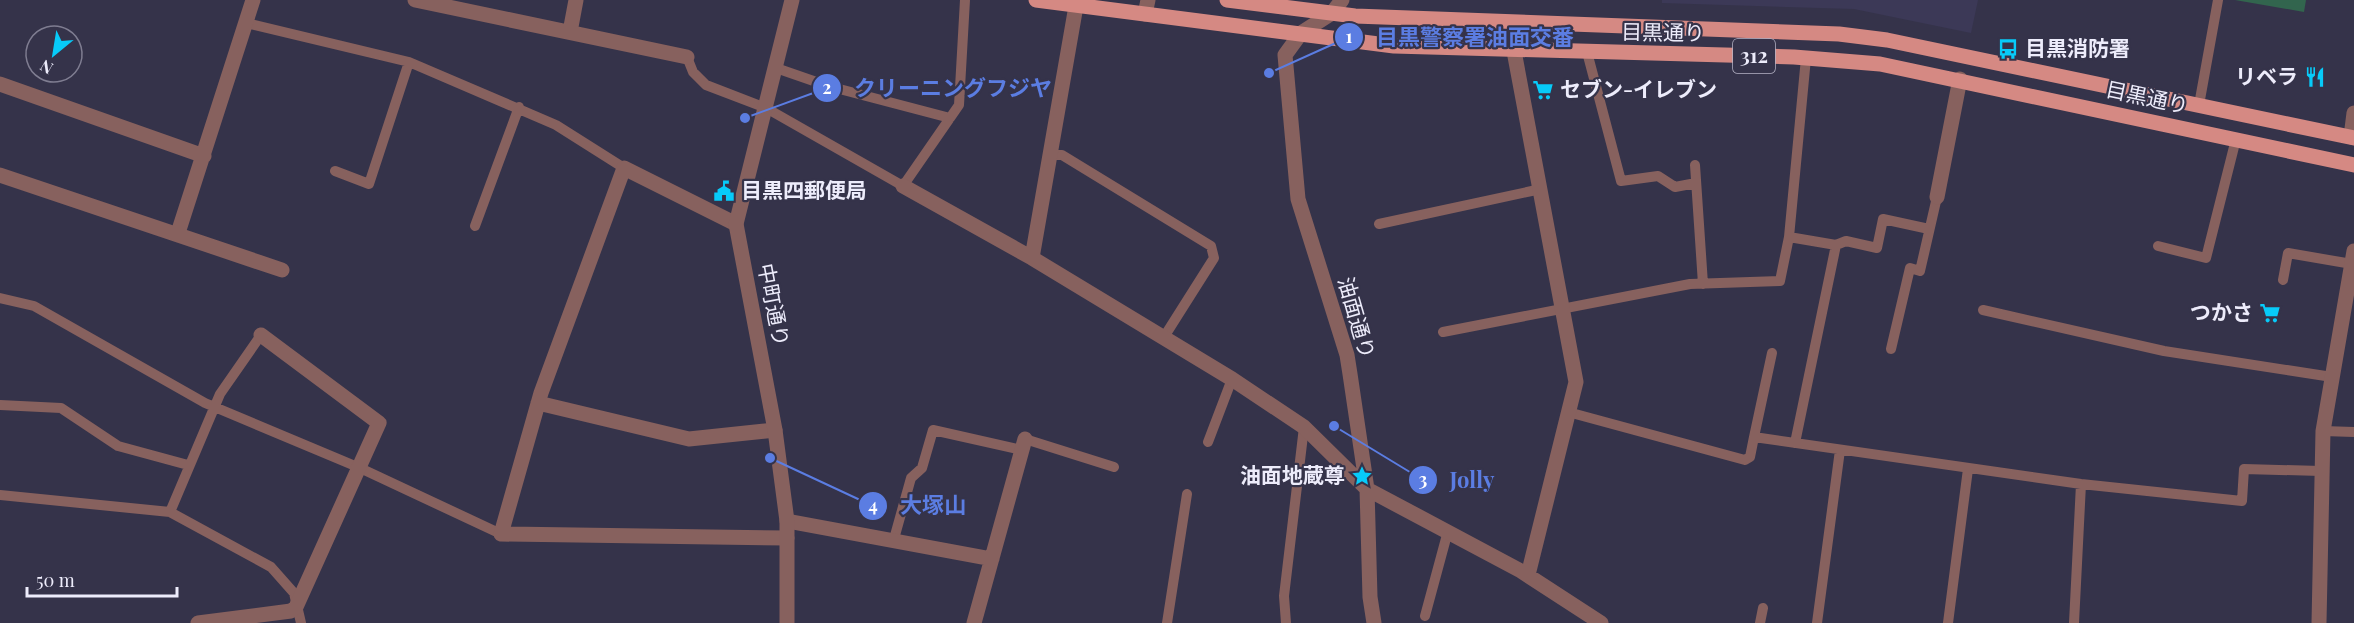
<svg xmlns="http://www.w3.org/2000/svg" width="2354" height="623" font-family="'Playfair Display','Noto Sans JP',serif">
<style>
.built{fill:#3c3957}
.green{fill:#32654e}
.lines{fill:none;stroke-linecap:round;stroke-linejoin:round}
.service{stroke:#87615e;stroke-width:10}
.minor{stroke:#87615e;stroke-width:15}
.tertiary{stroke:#87615e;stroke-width:15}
.primary{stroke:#d58983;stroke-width:15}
.labels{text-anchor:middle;stroke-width:4.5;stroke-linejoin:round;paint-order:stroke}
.shield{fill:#35334a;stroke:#b6b4c6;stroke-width:1.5}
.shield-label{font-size:20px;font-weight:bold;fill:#edecfb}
.street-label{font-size:21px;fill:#edecfb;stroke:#35334a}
.poi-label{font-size:21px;font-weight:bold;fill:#edecfb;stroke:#35334a;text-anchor:start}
.leader{fill:none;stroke:#5b7de2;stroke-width:2}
.callout-dot{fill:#5b7de2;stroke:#35334a;stroke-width:2}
.mark-label{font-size:18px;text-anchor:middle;font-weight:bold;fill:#fff}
.callout-label{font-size:22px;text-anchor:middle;font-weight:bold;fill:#5b7de2;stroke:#35334a;stroke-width:4.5;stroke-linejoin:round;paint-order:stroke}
</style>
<rect width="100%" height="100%" fill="#35334a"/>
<!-- built -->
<path class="built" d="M1662,0h316l-7,33 -117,-24 -192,-6z"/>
<!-- green -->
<path class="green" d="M2235,0h71l-2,12z"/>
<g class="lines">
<!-- service -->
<path class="service" d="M246,23l163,39 147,63 68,43
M1587,52l34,129 37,-5 17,11 21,-4
M687,57l6,15 13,13 60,23 137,78 56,-81 6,-105
M776,68l52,18 122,32
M2199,105l19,-105
M1051,155h11l149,91 3,12 -50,79
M1695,165l8,119
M335,171l34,13 40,-122
M1379,224l162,-35
M475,226l44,-119
M1836,245l10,-4 31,7 6,-29 46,10
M2158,246l48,12 30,-119
M2283,280l5,-27 64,11
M0,298l34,8 171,97 155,65 141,66
M1983,310l181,41 168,26
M1443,332l247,-48 90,-3 9,-44
M1891,349l19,-81 10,3 17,-74
M0,405l61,3 57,38 70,19
M1568,412l177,48 5,-3 4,-20 327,47 161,17 2,-32 77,2
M2323,431l31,1
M1754,437l18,-84
M1025,439l89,28
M1208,442l24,-63
M1795,443l41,-198 -47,-8 17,-179
M0,495l170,17 101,55 23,26 7,30
M170,512l50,-118 41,-59
M894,539l17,-61 11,-10 11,-38 89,20
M1425,616l23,-85
M1167,623l20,-129
M1286,623l-2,-27 20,-169
M1760,623l3,-15
M1817,623l23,-173
M1948,623l20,-154
M2074,623l7,-139"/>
<!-- minor -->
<path class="minor" d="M415,0l272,57
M570,32l6,-32
M1301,33l-16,22 13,144 49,156 3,19 17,115 3,108 4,26
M1514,51l62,331 -48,193
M0,84l204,72
M2351,137l3,-24
M0,175l282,95
M903,186l129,72 200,121 72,48 63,62 154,82 80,52
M1937,197l23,-118
M736,224l-112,-56 -83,225 -40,141 286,4
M178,233l75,-233
M1032,258l44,-252
M538,403l151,36 86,-9
M787,521l205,38
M198,623l93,-12 5,-4 83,-184 -118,-88
M974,623l51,-184
M2319,623l4,-192 31,-180"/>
<!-- tertiary -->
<path class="tertiary" d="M1145,14l3,-14
M1301,33l31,-20 10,-13
M787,623v-102l-12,-91 -39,-206 56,-224"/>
<!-- primary -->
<path class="primary" d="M1036,0l358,46 400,11 86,7 474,101
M1227,0l128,16 484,18 48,6 467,98"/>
</g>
<!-- icons -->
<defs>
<g id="bus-bare" transform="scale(1.62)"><path d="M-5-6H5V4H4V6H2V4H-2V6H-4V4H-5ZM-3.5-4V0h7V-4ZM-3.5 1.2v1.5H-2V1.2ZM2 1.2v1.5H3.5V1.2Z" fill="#07cbf9" stroke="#35334a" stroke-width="2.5" paint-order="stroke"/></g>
<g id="restaurant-bare" transform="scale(1.62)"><path d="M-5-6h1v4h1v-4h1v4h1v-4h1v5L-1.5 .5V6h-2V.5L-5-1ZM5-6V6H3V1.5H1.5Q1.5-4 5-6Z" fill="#07cbf9" stroke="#35334a" stroke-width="2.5" paint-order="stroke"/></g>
<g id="supermarket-bare" transform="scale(1.62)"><path d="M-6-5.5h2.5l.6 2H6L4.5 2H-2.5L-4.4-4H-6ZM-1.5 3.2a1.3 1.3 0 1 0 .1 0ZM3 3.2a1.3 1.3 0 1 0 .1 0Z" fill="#07cbf9" stroke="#35334a" stroke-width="2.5" paint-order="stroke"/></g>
<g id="civic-bare" transform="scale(1.62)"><path d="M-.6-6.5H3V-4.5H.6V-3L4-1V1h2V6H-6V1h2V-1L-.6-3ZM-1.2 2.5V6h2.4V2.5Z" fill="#07cbf9" stroke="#35334a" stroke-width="2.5" paint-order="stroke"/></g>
<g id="sight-bare" transform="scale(1.62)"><path d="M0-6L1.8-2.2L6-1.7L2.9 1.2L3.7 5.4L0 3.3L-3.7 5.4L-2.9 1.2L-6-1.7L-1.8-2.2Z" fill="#07cbf9" stroke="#35334a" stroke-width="2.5" paint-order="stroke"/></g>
</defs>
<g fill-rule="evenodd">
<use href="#bus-bare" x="2008" y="49"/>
<use href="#restaurant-bare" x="2315" y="77"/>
<use href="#supermarket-bare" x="1543" y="90"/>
<use href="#civic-bare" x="724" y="191"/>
<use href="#supermarket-bare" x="2270" y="313"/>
<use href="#sight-bare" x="1362" y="476"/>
</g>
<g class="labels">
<!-- shield labels -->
<rect class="shield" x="1733" y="39" width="42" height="34" rx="4.5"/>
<g class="shield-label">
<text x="1754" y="63">312</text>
</g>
<!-- street labels -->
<g class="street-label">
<text transform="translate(1663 33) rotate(1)" y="7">目黒通り</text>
<text transform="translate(2147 98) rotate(12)" y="7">目黒通り</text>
<text transform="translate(773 305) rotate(79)" y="7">中町通り</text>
<text transform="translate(1356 318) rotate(74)" y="7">油面通り</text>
</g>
<!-- poi labels -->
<g class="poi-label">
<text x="2025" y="56">目黒消防署</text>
<text x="2298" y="84" text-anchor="end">リベラ</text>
<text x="1560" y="97">セブン-イレブン</text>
<text x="741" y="198">目黒四郵便局</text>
<text x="2253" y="320" text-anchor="end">つかさ</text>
<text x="1345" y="483" text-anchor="end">油面地蔵尊</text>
</g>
</g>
<!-- callouts -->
<path class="leader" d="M1269 73L1349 37M745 118L827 88M1334 426L1423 480M770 458L873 506"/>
<g class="callout-dot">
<circle cx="1269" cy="73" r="6"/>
<circle cx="745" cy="118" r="6"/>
<circle cx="1334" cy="426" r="6"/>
<circle cx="770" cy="458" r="6"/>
<circle cx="1349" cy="37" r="15"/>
<circle cx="827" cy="88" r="15"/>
<circle cx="1423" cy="480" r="15"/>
<circle cx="873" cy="506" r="15"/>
</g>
<g class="mark-label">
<text x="1349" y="43">1</text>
<text x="827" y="94">2</text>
<text x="1423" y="486">3</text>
<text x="873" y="512">4</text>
</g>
<g class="callout-label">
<text x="1475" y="45">目黒警察署油面交番</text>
<text x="953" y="96">クリーニングフジヤ</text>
<text x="1472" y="488">Jolly</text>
<text x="933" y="513">大塚山</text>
</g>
<!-- north arrow -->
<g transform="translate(54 54) rotate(210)"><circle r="28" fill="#35334a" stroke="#7f7d91" stroke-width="1.5"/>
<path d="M0-4.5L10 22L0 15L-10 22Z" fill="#07cbf9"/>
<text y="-9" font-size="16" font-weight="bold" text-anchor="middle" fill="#edecfb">N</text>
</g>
<!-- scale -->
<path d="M27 587v9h150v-9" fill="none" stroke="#edecfb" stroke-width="3"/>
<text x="36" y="587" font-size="18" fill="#edecfb" stroke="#35334a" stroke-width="4.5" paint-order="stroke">50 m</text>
</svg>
